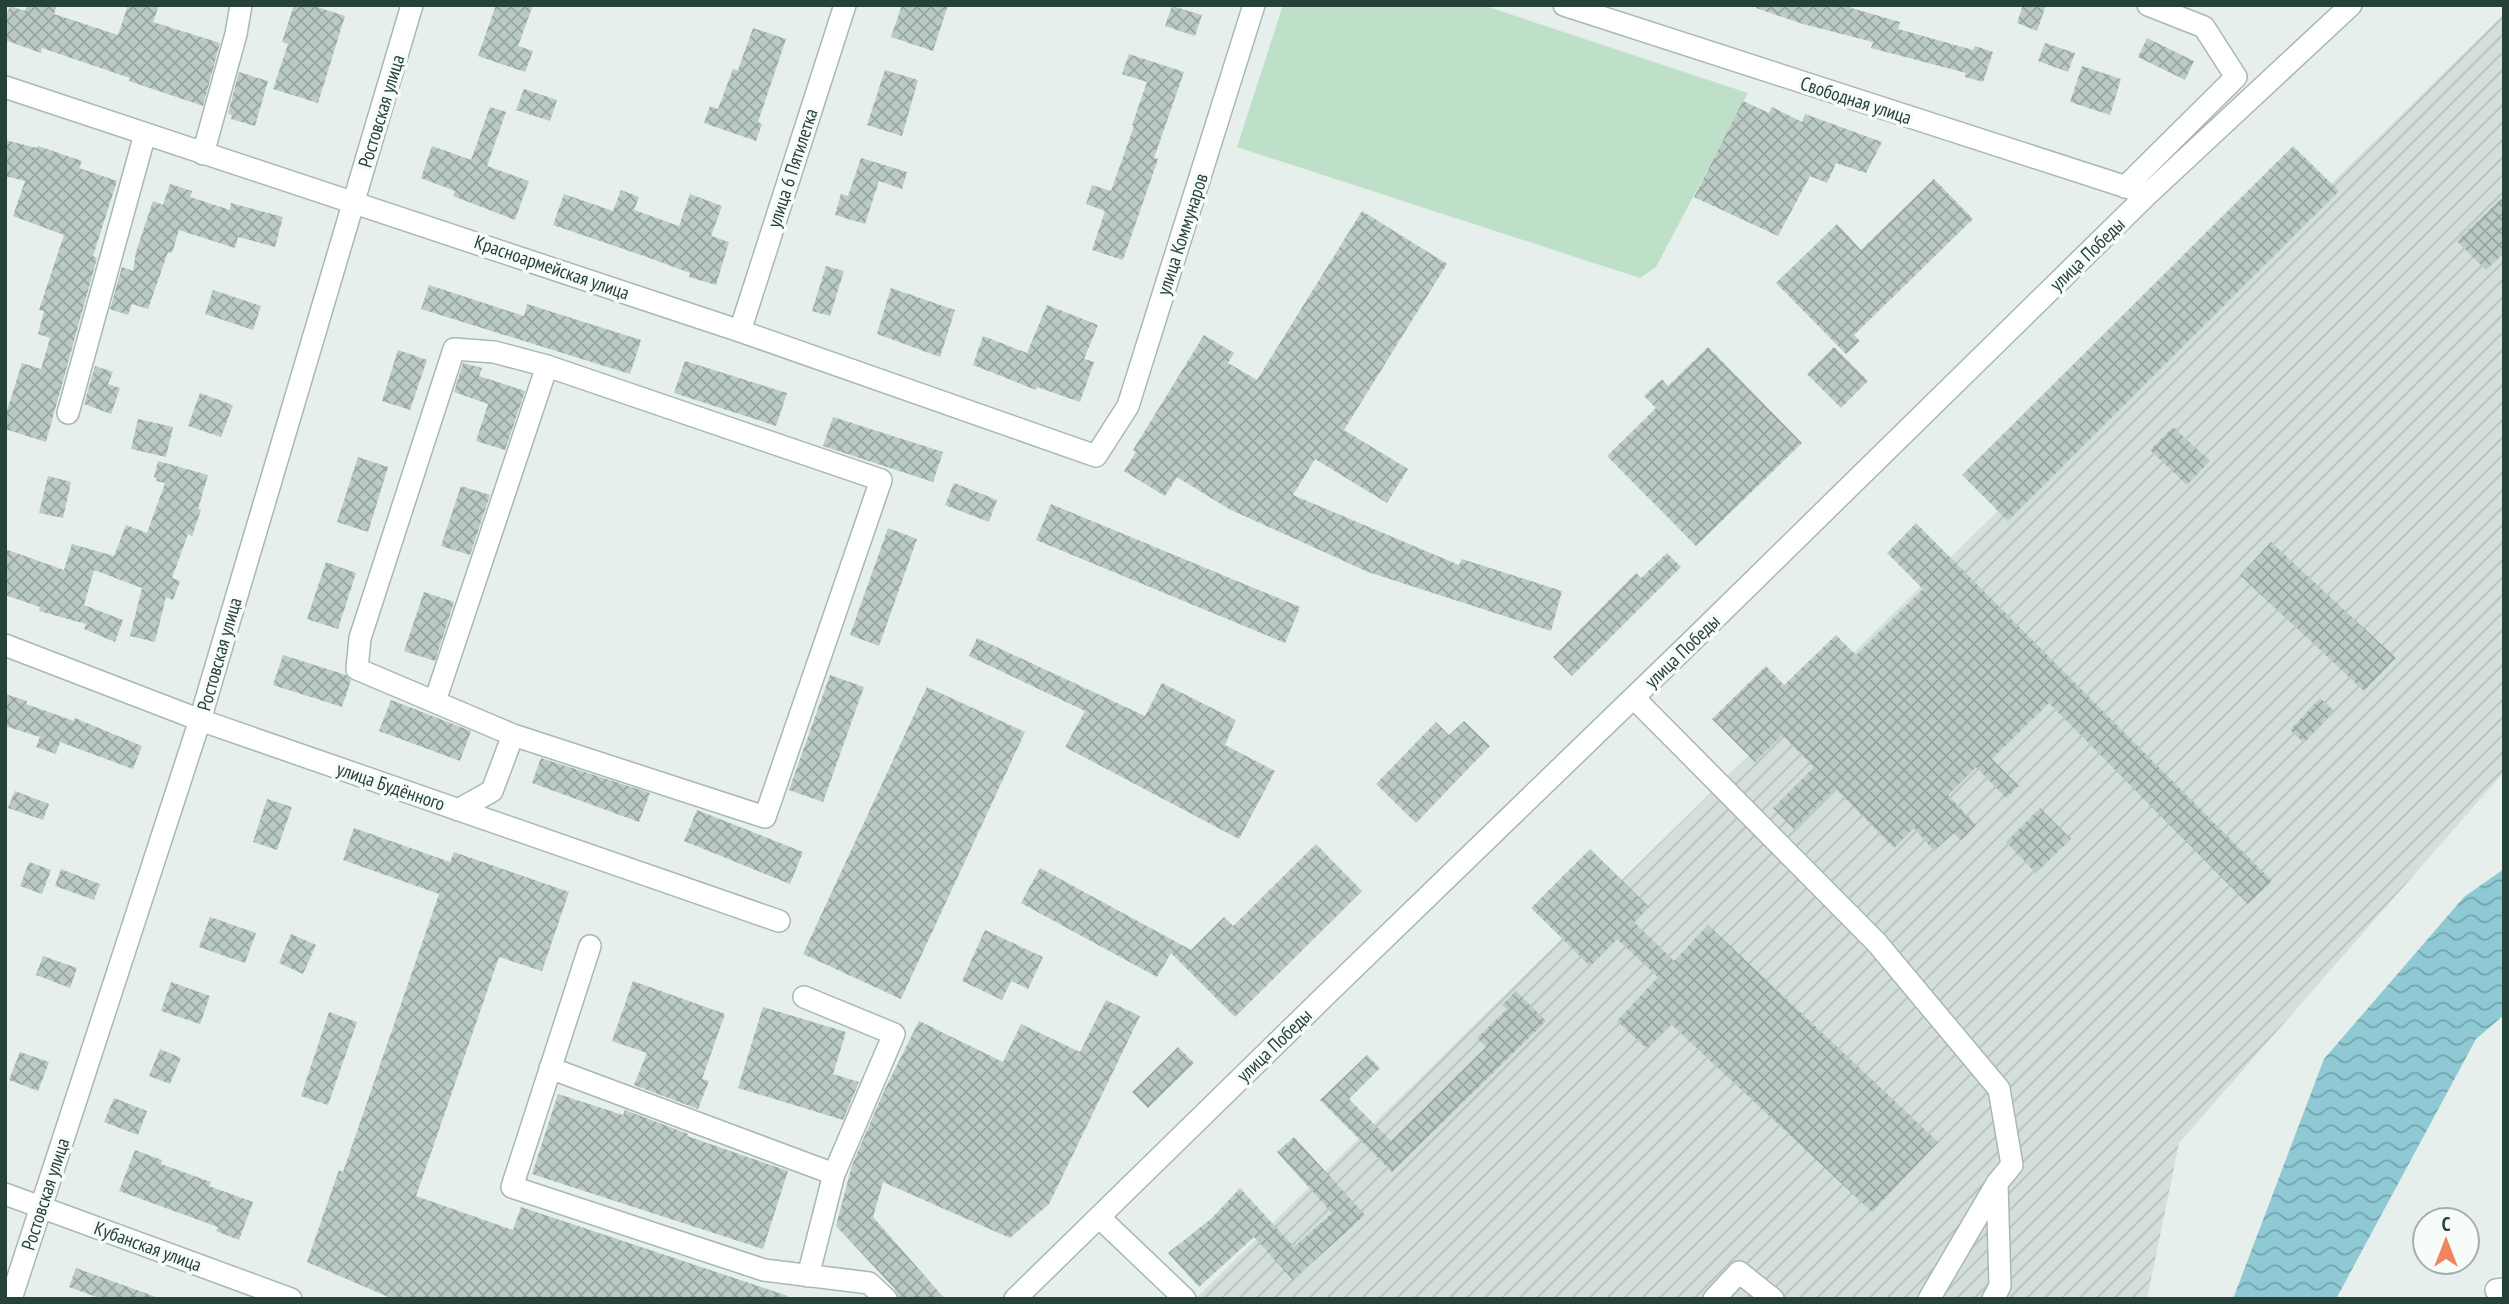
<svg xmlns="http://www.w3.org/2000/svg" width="2509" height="1304" font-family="'PT Sans Narrow',sans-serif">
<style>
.industrial{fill:url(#industrial-furrows)}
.pitch{fill:#bfe0c8}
.water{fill:url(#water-waves)}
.building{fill:url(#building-cross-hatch)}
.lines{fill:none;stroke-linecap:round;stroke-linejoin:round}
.minor-casing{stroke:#a8b8b2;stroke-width:24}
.minor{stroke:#fff;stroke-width:21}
.labels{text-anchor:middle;stroke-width:7;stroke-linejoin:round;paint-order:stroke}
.street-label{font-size:19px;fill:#24423a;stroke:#f7fbf9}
</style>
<defs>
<pattern id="industrial-furrows" width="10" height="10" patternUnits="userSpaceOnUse" patternTransform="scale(1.75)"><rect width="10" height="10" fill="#d4dfda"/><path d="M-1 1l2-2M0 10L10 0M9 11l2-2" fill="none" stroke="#b6c1bc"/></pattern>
<pattern id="water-waves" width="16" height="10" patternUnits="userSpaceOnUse" patternTransform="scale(1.75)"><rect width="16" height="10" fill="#8ec9d4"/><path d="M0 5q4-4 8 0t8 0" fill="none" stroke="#74a5ad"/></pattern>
<pattern id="building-cross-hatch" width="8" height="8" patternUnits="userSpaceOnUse" patternTransform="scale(1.75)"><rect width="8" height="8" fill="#bbcac4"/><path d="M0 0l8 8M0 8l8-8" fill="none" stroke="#98a6a0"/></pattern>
</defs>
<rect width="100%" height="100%" fill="#e6efeb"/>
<!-- industrial -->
<path class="industrial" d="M2504,14v758l-325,371 -32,156h-952z"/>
<!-- pitch -->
<path class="pitch" d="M1283,5h199l266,88 -92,174 -16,11 -403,-131z"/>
<!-- water -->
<path class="water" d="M2504,869v146l-28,24 -140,260h-103l91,-240 140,-162z"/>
<!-- building -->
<path class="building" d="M27,5h30l-3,9 64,21 10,-30h31l-6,17 67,21 -17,63 -74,-25 1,-3 -88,-30 -1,5 -36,-13v-22l5,-12 15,5z
M294,5h17l34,11 -27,87 -45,-14 15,-45 -6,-2z
M496,5h37l-15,41 15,5 -8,21 -47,-16z
M902,5h46l-15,46 -42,-14z
M1757,5h95l-1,3 49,14 -2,7 75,21 2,-4 18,6 -10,30 -18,-5 1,-4 -95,-25 2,-6 -70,-18 -47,-16z
M2023,5h23l-9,26 -20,-8z
M1172,6l30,9 -7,21 -30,-10z
M753,28l33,11 -28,83 4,2 -6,17 -52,-18 6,-17 8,3 15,-40 5,1z
M2147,38l47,23 -9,19 -47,-23z
M2045,43l30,10 -7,19 -30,-11z
M1129,54l55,18 -30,86 4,1 -35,101 -31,-10 13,-39 -19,-7 6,-19 19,6 23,-65 -2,-1 15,-43 -25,-8z
M2082,66l39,13 -11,36 -40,-13z
M885,70l33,10 -16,56 -35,-11z
M239,72l29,9 -13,45 -24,-7 1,-4 -4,-1z
M524,89l33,11 -7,21 -34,-11z
M1743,101l26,12 3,-6 30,15 3,-8 77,28 -16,31 -30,-10 -9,20 -17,-7 -32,60 -84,-39z
M490,107l16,5 -19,54 42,15 -14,39 -62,-24 2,-5 -34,-13 11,-32 39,14z
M5,140l32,8 1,-2 44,15 -3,7 38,13 -24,75 4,2 -51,184 -41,-13v-12l17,-54 19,6 9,-31 -12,-4 6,-23 -5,-1 25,-75 -51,-19 12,-35 -20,-5z
M2293,146l46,45 -331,330 -46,-46z
M861,158l46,14 -5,17 -23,-8 -14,43 -30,-9 6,-21 7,2z
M1934,179l39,40 -119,116 6,6 -14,13 -70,-71 61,-59 24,26z
M170,184l22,7 -2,6 40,13 1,-7 52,14 -8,30 -37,-10 -3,11 -56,-18 -7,23 -4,-1 -20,57 -16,-5 -4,11 -18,-6 12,-42 11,4 3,-19 17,-51 10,4z
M621,190l18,7 -5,13 45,16 11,-32 32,12 -11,30 18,6 -13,43 -27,-8 1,-4 -46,-17 -91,-31 11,-31 49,17z
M2504,196v57l-18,17 -29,-29z
M1362,211l85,53 -103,166 64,39 -21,34 -72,-44 -22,36 166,70 3,-6 100,32 -11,40 -183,-59 -139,-63 -52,-32 -12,19 -41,-25 12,-19 -3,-2 71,-115 30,18 -6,10 29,17z
M826,266l18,5 -14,45 -18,-5z
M429,285l95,31 3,-12 114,36 -11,34 -209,-65z
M891,288l64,22 -15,47 -63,-23z
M213,290l48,16 -8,24 -48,-16z
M1047,305l51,20 -14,34 10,3 -14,40 -43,-15 -1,3 -63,-25 10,-29 44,17z
M1708,347l94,96 -106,103 -89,-90 49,-48 -12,-12 18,-17 6,7z
M1834,347l34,34 -27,27 -34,-34z
M398,350l29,10 -17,50 -28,-9z
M685,361l102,32 -11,33 -102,-33z
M463,363l19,5 -3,8 46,15 -20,59 -29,-9 12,-37 -34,-12z
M95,366l18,6 -5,12 12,4 -9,26 -27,-10z
M200,393l33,12 -12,32 -33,-11z
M833,417l110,35 -10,30 -110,-36z
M138,419l35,8 -7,30 -35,-8z
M2173,427l37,34 -23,24 -37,-35z
M358,457l30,10 -20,65 -31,-10z
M158,461l50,14 -10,34 3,1 -9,26 -4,-2 -16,44 8,3 -7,19 -7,-3 -11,45 -25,-6 12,-48 -48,-18 -10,35 39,15 -8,22 -31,-13 2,-5 -47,-13 1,-4 -35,-12v-46l59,21 8,-26 42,12 12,-31 21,8 18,-50 -9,-2 1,-3 -3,-1z
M48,476l23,6 -8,36 -24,-5z
M954,483l43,17 -8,22 -44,-17z
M461,486l29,9 -20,60 -29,-9z
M1051,504l249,103 -15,36 -249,-103z
M1916,523l356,358 -24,23 -199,-201 -57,56 27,27 -13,12 -30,-31 -28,28 28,30 -15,15 -7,-7 -20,18 -20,-23 -20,20 -59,-60 -41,41 -21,-21 41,-41 -32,-32 -27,27 -43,-43 54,-53 18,19 52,-50 20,20 67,-66 -36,-36z
M888,528l29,11 -38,107 -29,-11z
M2271,542l125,116 -32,33 -124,-116z
M1667,553l14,14 -109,109 -19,-19 83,-84 5,5z
M326,562l30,11 -18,56 -31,-10z
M424,592l30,10 -19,59 -31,-10z
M977,638l168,78 17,-33 74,37 -11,25 50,26 -36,68 -174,-92 20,-36 -116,-55z
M283,655l63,20 5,5 -9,27 -69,-22z
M830,675l34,12 -41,115 -34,-12z
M927,687l98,45 -124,267 -98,-45z
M5,694l22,7 -1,3 48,17 1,-3 67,28 -9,23 -73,-27 -4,12 -20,-7 4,-10 -35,-11z
M2320,698l14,13 -30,32 -14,-13z
M391,700l80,31 -11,30 -81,-30z
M1464,721l26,25 -74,77 -40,-39 60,-62 13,13z
M541,758l109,35 -11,29 -107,-39z
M15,791l34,13 -6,16 -35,-12z
M267,799l25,8 -15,43 -24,-8z
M2040,808l31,31 -35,34 -30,-31z
M697,810l106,42 -13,32 -106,-43z
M354,828l96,34 4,-10 115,40 -27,79 -43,-14 -83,239 97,34 8,-23 267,89 -1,3h-394l-86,-37 32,-92 4,2 96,-278 -96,-34z
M1316,844l46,47 -127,126 -64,-64 -14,24 -136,-74 19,-35 151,82 33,-33 9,9z
M1590,849l59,58 -15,15 40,39 34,-36 230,217 -66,70 -201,-188 -24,25 -30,-28 41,-44 -41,-38 -27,27 -59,-58z
M29,862l22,8 -9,24 -22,-8z
M61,869l39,15 -6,16 -39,-14z
M210,917l46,16 -11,30 -46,-16z
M985,930l58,27 -15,32 -17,-8 -9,19 -40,-19z
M291,934l25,11 -13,29 -24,-11z
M43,956l34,12 -7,20 -34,-13z
M633,981l92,33 -23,65 7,2 -11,28 -64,-24 13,-32 -35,-12z
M171,982l39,14 -10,28 -39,-13z
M1516,991l30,30 -154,151 -72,-72 47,-45 13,13 -31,31 42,42 95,-94 -9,-9 30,-29 -5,-4z
M1106,1000l34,16 -91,188 -39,34 -127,-56 -10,35 72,82h-46l-4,-10 -59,-63 16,-61 33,-76 34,-68 84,41 18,-38 59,28z
M763,1007l83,25 -13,42 26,8 -16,38 -105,-32z
M329,1012l28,10 -29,83 -27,-9z
M1178,1047l16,16 -46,45 -16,-16z
M160,1049l21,9 -11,26 -21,-8z
M20,1052l29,10 -11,29 -29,-11z
M558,1094l65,21 2,-5 63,24 -1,2 101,35 -25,78 -231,-75z
M114,1098l33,13 -9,24 -34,-13z
M1294,1137l71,78 -72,65 -39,-43 -55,50 -31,-34 44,-35 28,-30 54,59 38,-34 -55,-61z
M135,1150l27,10 -1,4 50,18 -2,4 44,16 -14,38 -23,-9 2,-4 -99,-36z
M76,1268l80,29v2h-54l-33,-12z"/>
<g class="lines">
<!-- minor casing -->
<g class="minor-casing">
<path id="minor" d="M1564,5l584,189
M5,87l735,244 356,125 32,-50 126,-401
M203,154l33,-120 5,-29
M2125,187l111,-110 -32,-50 -56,-22
M740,331l105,-326
M454,349l40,3 53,14 334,114 -116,337 -252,-82 -156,-66 3,-31z
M68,413l77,-279
M5,645l195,75 579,201
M1634,698l243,245 122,146 13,76 -15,18 -68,116
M435,701l112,-335
M458,810l34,-19 21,-56
M590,946l-78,241 252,83 105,13 17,16
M804,997l90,37 -60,140 -26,102
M550,1068l284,106
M5,1194l286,105
M1099,1217l86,82
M2496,1290l8,-1
M11,1299l189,-579 212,-715
M1015,1299l314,-307 364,-352 455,-446 203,-189
M1714,1299l25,-27 34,27
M1993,1299l7,-13 -3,-103"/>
</g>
<!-- minor -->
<use href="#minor" class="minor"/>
</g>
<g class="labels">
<!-- street labels -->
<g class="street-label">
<text transform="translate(1856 100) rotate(18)" y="7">Свободная улица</text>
<text transform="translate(381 111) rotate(-73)" y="7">Ростовская улица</text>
<text transform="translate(792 168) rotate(-72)" y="7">улица 6 Пятилетка</text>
<text transform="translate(1182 234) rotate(-72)" y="7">улица Коммунаров</text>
<text transform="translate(2087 254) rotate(-44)" y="7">улица Победы</text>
<text transform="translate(552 267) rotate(19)" y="7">Красноармейская улица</text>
<text transform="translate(1682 651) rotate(-44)" y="7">улица Победы</text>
<text transform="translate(219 654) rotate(-74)" y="7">Ростовская улица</text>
<text transform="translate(391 786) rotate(19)" y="7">улица Будённого</text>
<text transform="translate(1274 1045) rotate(-44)" y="7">улица Победы</text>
<text transform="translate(45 1194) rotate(-72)" y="7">Ростовская улица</text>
<text transform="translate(148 1246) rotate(20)" y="7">Кубанская улица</text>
</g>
</g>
<!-- border -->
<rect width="2509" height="1304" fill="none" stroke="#24423a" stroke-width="14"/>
<!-- north arrow -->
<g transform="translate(2446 1241)"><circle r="33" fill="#f7fbf9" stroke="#a3b1ad" stroke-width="2"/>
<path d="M0-5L12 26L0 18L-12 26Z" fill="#f4845f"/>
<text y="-10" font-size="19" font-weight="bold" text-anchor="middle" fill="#24423a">С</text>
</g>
</svg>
